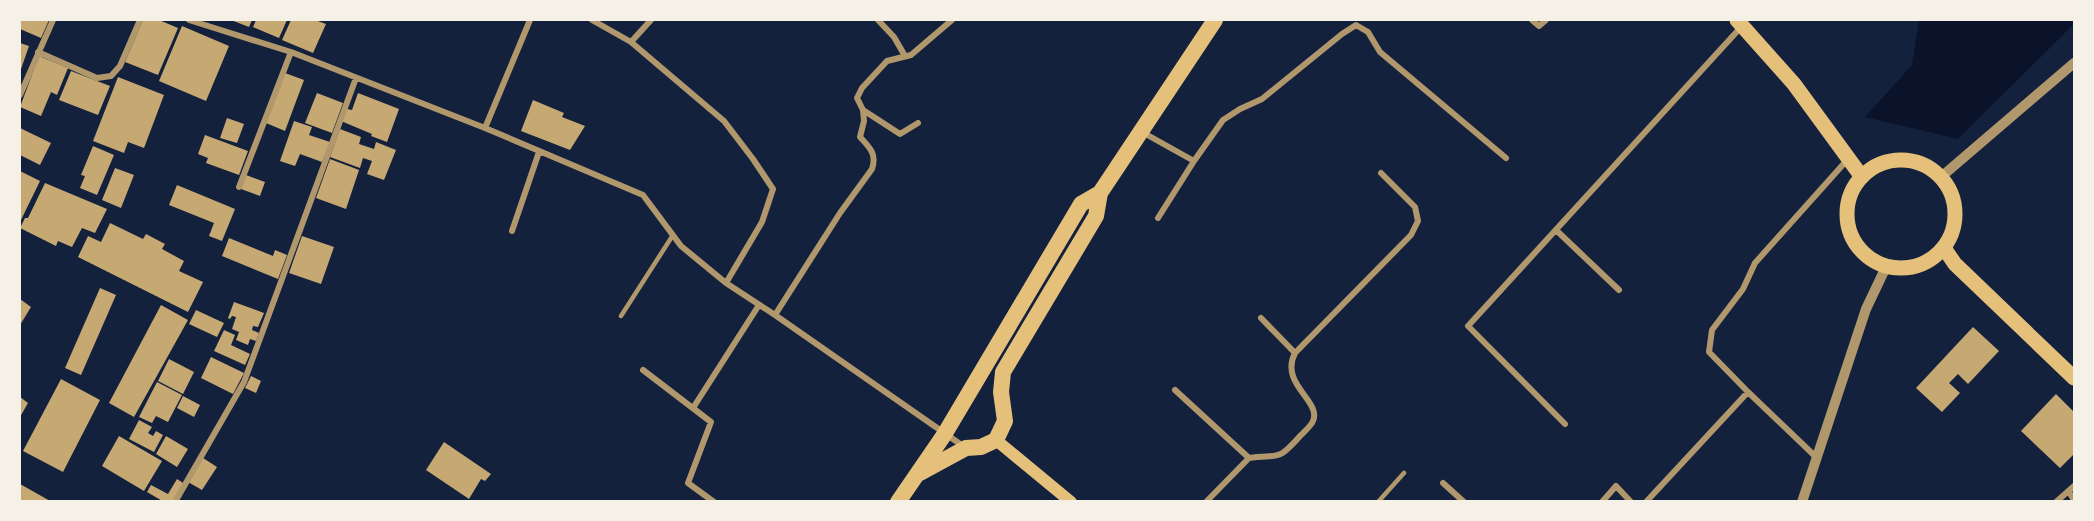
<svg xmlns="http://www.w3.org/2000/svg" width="2094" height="521" font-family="'Open Sans',sans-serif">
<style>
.water{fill:#0b132b}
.building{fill:#c6a872}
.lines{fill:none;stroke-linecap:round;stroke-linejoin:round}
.service{stroke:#b1986c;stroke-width:4.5}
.minor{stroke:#b1986c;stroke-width:6}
.tertiary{stroke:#b1986c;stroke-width:10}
.secondary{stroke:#e5c07b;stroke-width:12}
.primary{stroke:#e5c07b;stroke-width:15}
.trunk{stroke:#e5c07b;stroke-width:16}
</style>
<rect width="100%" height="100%" fill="#14213d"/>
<!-- water -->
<path class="water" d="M1919,20h155v4l-116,115 -93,-22 47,-52z"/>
<!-- building -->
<path class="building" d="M20,20h29l-8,18 -21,-9z
M143,20l12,1 4,-1 19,8 -20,47 -33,-13z
M231,20h21l-3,7z
M256,20h31l-8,18 -26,-11z
M291,20h24l11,4 -13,29 -31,-13z
M182,26l47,20 -23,55 -47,-20z
M20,43l9,3 -9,26z
M39,56l29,12 -11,27 -6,-3 -10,24 -21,-9z
M71,71l39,15 -12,29 -39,-15z
M285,73l19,7 -19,51 -19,-8z
M118,77l46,18 -20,53 -16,-6 -4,11 -31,-12z
M317,93l26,10 -11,30 -27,-10z
M358,93l41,16 -12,33 -16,-6 1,-2 -31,-13 6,-12 5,1z
M533,100l31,13 -2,4 23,9 -15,24 -49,-19z
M227,118l17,6 -7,19 -17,-5z
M294,121l18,6 -3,8 21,7 -8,20 -22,-8 -5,12 -15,-5z
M20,128l31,15 -11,22 -20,-10z
M340,129l21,8 -2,7 15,5 2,-7 20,8 -12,30 -17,-6 5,-13 -9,-3 -3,10 -30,-11z
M205,135l43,16 -9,24 -33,-12 2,-5 -10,-4z
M93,146l21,9 -17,40 -17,-7 5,-12 -4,-1z
M330,159l29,11 -13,39 -30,-11z
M115,168l19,7 -13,33 -19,-8z
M20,171l20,10 -20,41z
M246,175l19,7 -5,14 -19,-7z
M45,183l62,26 -12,24 -13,-5 -10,19 -14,-6 -2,5 -36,-18 5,-10h3z
M177,185l58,24 -13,32 -13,-5 5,-13 -45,-18z
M110,223l33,16 3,-5 19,10 -3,5 22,12 -5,10 24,11 -15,30 -110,-55 10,-21 13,6z
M302,236l32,11 -13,37 -32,-11z
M229,238l44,18 2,-6 12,5 -9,24 -56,-23z
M100,288l16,7 -35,80 -16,-7z
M20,299l11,8 -11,18z
M234,302l30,11 -6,14 -5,-1 -1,4 7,3 -3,8 -6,-2 -2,6 -12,-5 3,-8 -7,-3 4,-12 -4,-1 -2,3 -2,-1z
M161,305l27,15 -54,97 -25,-14z
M196,310l28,13 -7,14 -28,-13z
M1973,327l26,24 -31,33 -10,-10 -9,9 11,10 -18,19 -26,-24z
M224,330l11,5 -4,10 19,9 -5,11 -31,-14z
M211,357l33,16 -11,21 -32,-16z
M169,359l25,13 -11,22 -25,-13z
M251,376l10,5 -5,12 -11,-5z
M61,379l39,21 -37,72 -40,-21z
M157,382l25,13 -14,27 -12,-6 -4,7 -13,-6z
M2056,394l18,18v42l-14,14 -39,-37z
M183,396l17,9 -6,12 -17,-9z
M20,397l8,6 -8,14z
M139,420l13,7 -4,6 5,3 3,-5 7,4 -9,17 -25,-13z
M119,436l43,25 -18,30 -42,-25z
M166,436l22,13 -11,18 -21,-13z
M444,442l47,32 -6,7 -4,-2 -12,20 -43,-29z
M203,458l14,9 -15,23 -14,-8z
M177,479l6,4 -10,19h-9l-17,-10 4,-7 17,9z
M20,484l32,18h-32z"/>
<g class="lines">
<!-- service -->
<path class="service" d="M621,316l52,-81
M1378,502l26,-29"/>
<!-- minor -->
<path class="minor" d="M189,20l102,32 194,76 158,67 38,51 45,37 49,32 188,131
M592,20l39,22 93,79 29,38 20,30 -11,33 -36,61
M878,20l16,17 11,19
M1532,20l7,6 7,-6
M631,42l20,-22
M38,52l59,26 14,-2 9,-10 20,-46
M20,95l33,-75
M863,110l37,24 18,-11
M485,128l45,-108
M1142,132l52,29 29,-41 17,-11 22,-10 80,-65 14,-9 12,7 12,20 126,106
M239,187l52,-135
M1158,218l36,-57
M1556,230l63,60
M512,231l27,-79
M775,315l65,-102 32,-44c5,-15 -2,-21 -12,-32l4,-16 -1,-11 -6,-12 5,-10 25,-27 24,-6 41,-35
M1295,353l116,-118 7,-14 -3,-14 -34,-34
M643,370l68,52 -23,61 26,19
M1175,390l74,68 -43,44
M693,408l66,-103
M1565,424l-97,-98 274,-300
M1249,458c32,-4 28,4 52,-23 4,-4 10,-9 12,-14 9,-20 -34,-37 -18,-68l-34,-35
M1817,458l-69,-66 -39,-40 3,-22 31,-41 12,-26 93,-104
M1443,483l21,19
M2069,492l5,8
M175,502l69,-120 112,-304
M1602,502l14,-16 15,16
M1646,502l102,-110
M2056,502l18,-16"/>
<!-- tertiary -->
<path class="tertiary" d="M1941,177l133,-114
M1802,502l64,-193 20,-42"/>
<!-- secondary -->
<path class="secondary" d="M996,440l75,62"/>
<!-- primary -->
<path class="primary" d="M1737,20l57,64 68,93
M1847 214a54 54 0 1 1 108 0a54 54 0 1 1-108 0Z
M1944,248l11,16 119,114"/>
<!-- trunk -->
<path class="trunk" d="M920,473l46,-25 15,-1 15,-7 9,-19 -4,-29 2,-20 93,-156 4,-23
M898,502l46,-67 137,-231 19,-11 115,-173"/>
</g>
<!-- border -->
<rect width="2094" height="521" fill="none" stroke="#f6f1e7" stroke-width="42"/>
</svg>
